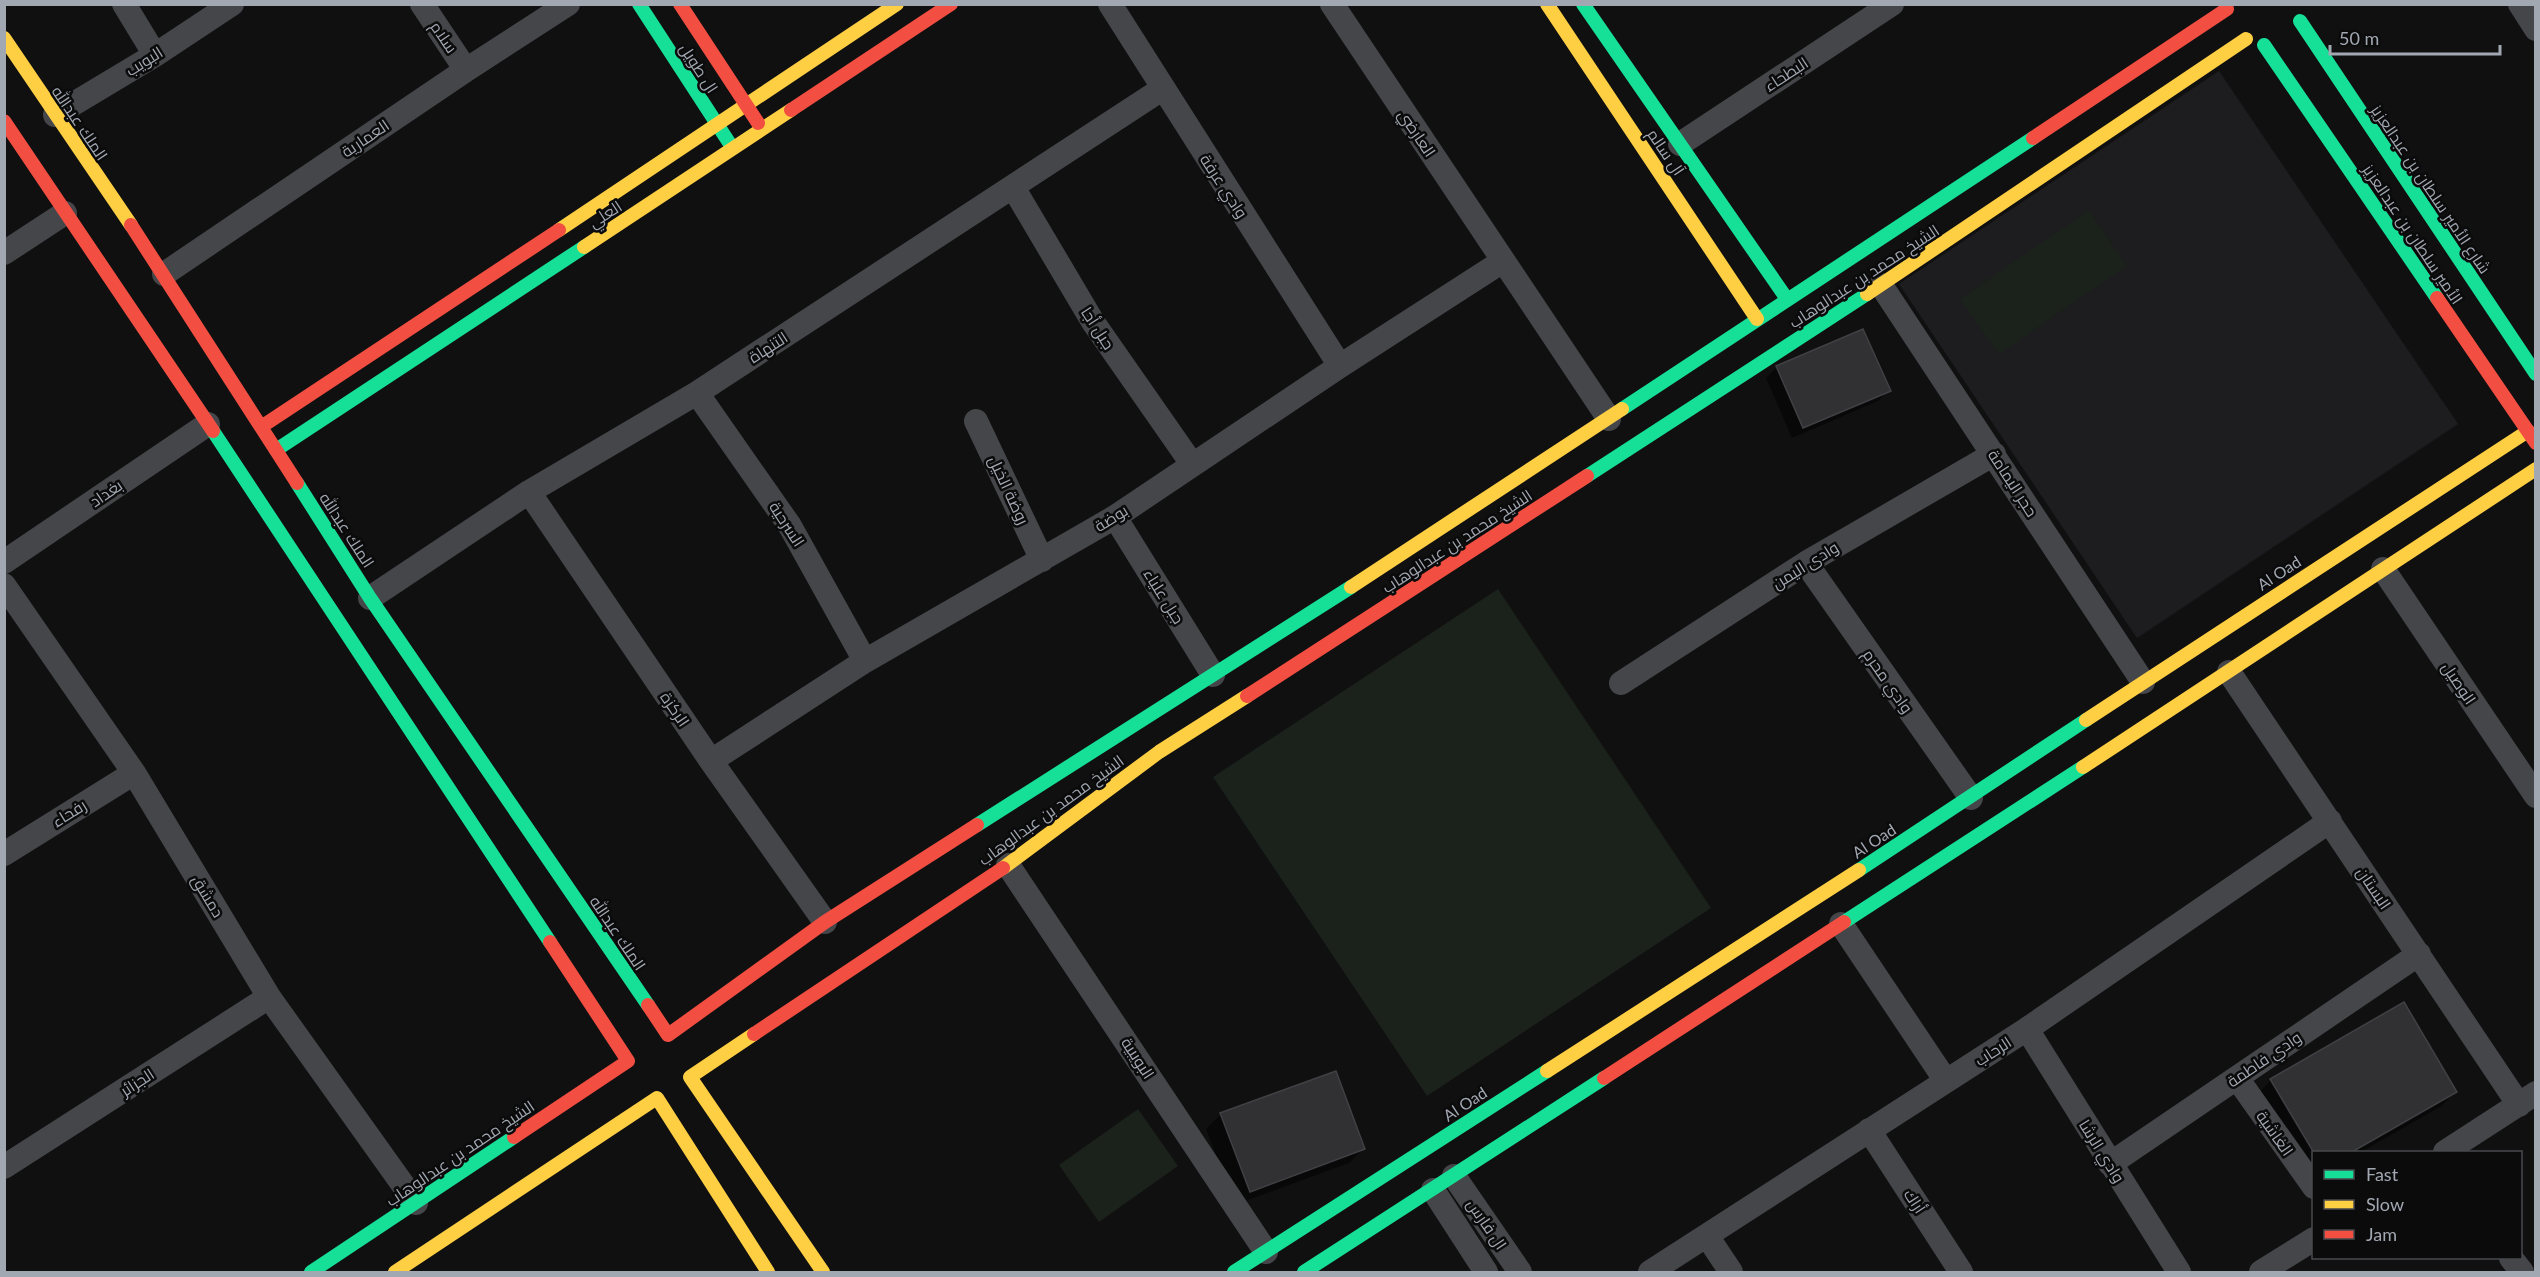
<svg xmlns="http://www.w3.org/2000/svg" width="2540" height="1277" font-family="Lato,Cairo,sans-serif">
<style>
.built{fill:#1d1d1f}
.green{fill:#1b211b}
.shadow{fill:#0007}
.building{fill:#313133;stroke:#404144;stroke-width:1.5}
.lines{fill:none;stroke-linecap:round;stroke-linejoin:round}
.street{stroke:#454649;stroke-width:24}
.fast{stroke:#16e098;stroke-width:14}
.slow{stroke:#ffcf43;stroke-width:14}
.jam{stroke:#f24e42;stroke-width:14}
.labels{text-anchor:middle;stroke-width:5;stroke-linejoin:round;paint-order:stroke}
.street-label{font-size:16px;fill:#a2a8b2;stroke:#0b0b0c}
</style>
<rect width="100%" height="100%" fill="#101011"/>
<!-- built -->
<path class="built" d="M2219,71l239,353 -321,214 -238,-354z"/>
<!-- green -->
<path class="green" d="M2089,210l38,56 -128,88 -39,-55z
M1498,589l213,319 -284,188 -214,-319z
M1138,1109l40,57 -79,56 -40,-57z"/>
<!-- shadow -->
<path class="shadow" d="M1776,368l113,22 -11,11 -86,37 -26,-60z
M2271,1080l184,12 -15,15 -79,45h-47v28l-57,-85z
M1221,1114l142,35 -14,14 -114,42 -29,-76z"/>
<!-- building -->
<path class="building" d="M1863,329l28,62 -88,37 -27,-62z
M2404,1002l53,90 -105,60 -38,1 -44,-74z
M1336,1071l29,78 -115,43 -30,-79z"/>
<g class="lines">
<!-- street -->
<path class="street" d="M124,4l31,51
M422,4l44,66
M1110,4l230,362
M1332,4l277,415
M2520,4l16,25
M55,115l100,-60 77,-51
M1680,144l212,-140
M1013,187l80,135 99,142
M4,253l61,-40
M164,274l302,-204 102,-66
M1881,285l262,397
M697,393l93,133 75,135
M976,421l66,139
M529,492l182,269 114,161
M1115,517l98,158
M4,562l204,-138
M1806,563l165,235
M2383,569l153,227
M4,585l130,188 135,224 147,206
M370,598l159,-106 168,-99 465,-304
M2229,672l290,433
M1621,683l185,-120 188,-109
M711,761l154,-100 250,-144 225,-151 163,-105
M4,854l130,-81
M1008,865l258,387
M1841,924l105,157
M2027,1029l152,243
M2237,1078l77,109
M1869,1130l92,142
M2445,1152l91,-59
M2110,1164l309,-210
M4,1167l265,-170
M1454,1176l66,96
M1433,1190l53,82
M1707,1236l24,36
M2511,1258l11,14
M1650,1272l377,-243 303,-208
M2261,1272l53,-33"/>
<!-- fast -->
<path class="fast" d="M639,4l91,140
M1583,4l204,295
M2300,21l236,353
M2264,45l173,253
M1622,409l411,-271
M213,431l337,511
M276,450l308,-203
M1587,476l280,-182
M297,483l73,115 278,407
M977,825l374,-238
M1859,870l227,-150
M1844,922l239,-155
M311,1272l203,-135
M1234,1272l313,-201
M1304,1272l300,-194"/>
<!-- slow -->
<path class="slow" d="M1547,4l210,315
M4,38l127,187
M559,230l338,-226
M584,247l207,-137
M1867,294l379,-255
M1351,587l271,-178
M2086,720l442,-289
M2083,767l453,-298
M1003,868l156,-116 88,-56
M754,1034l-64,43 133,195
M1547,1071l312,-201
M395,1272l262,-174 111,174"/>
<!-- jam -->
<path class="jam" d="M680,4l78,119
M791,110l160,-106
M4,121l209,310
M2033,138l194,-129
M131,225l166,258
M2437,298l99,145
M261,427l298,-197
M1247,696l340,-220
M648,1005l20,30 157,-113 152,-97
M754,1034l249,-166
M1604,1078l240,-156
M514,1137l114,-76 -78,-119"/>
</g>
<g class="labels">
<!-- street labels -->
<g class="street-label">
<text transform="translate(444 37) rotate(56)" y="6">سلام</text>
<text transform="translate(144 61) rotate(-32)" y="6">البويب</text>
<text transform="translate(699 68) rotate(57)" y="6">ال طويل</text>
<text transform="translate(1786 74) rotate(-33)" y="6">البطحاء</text>
<text transform="translate(80 123) rotate(56)" y="6">الملك عبدالله</text>
<text transform="translate(1417 133) rotate(56)" y="6">العارضي</text>
<text transform="translate(365 138) rotate(-34)" y="6">العمارية</text>
<text transform="translate(1666 152) rotate(56)" y="6">آل سالم</text>
<text transform="translate(1224 186) rotate(57)" y="6">وادي عرفة</text>
<text transform="translate(2431 189) rotate(56)" y="6">شارع الأمير سلطان بن عبدالعزيز</text>
<text transform="translate(605 214) rotate(-33)" y="6">العلي</text>
<text transform="translate(2413 234) rotate(56)" y="6">الأمير سلطان بن عبدالعزيز</text>
<text transform="translate(1864 276) rotate(-33)" y="6">الشيخ محمد بن عبدالوهاب</text>
<text transform="translate(1098 328) rotate(57)" y="6">جبل أجا</text>
<text transform="translate(768 347) rotate(-33)" y="6">التنهاة</text>
<text transform="translate(2013 483) rotate(57)" y="6">حجر اليمامة</text>
<text transform="translate(1009 490) rotate(65)" y="6">روضة الخيل</text>
<text transform="translate(106 493) rotate(-34)" y="6">بغداد</text>
<text transform="translate(1111 518) rotate(-32)" y="6">بوضة</text>
<text transform="translate(787 524) rotate(57)" y="6">السرحية</text>
<text transform="translate(347 530) rotate(57)" y="6">الملك عبدالله</text>
<text transform="translate(1457 541) rotate(-33)" y="6">الشيخ محمد بن عبدالوهاب</text>
<text transform="translate(1805 565) rotate(-32)" y="6">وادى اليمن</text>
<text transform="translate(2279 573) rotate(-33)" y="6">Al Oad</text>
<text transform="translate(1164 596) rotate(58)" y="6">جبل علياء</text>
<text transform="translate(1888 681) rotate(55)" y="6">وادي محرم</text>
<text transform="translate(2459 683) rotate(56)" y="6">الوصيل</text>
<text transform="translate(675 709) rotate(56)" y="6">الركزة</text>
<text transform="translate(1051 810) rotate(-36)" y="6">الشيخ محمد بن عبدالوهاب</text>
<text transform="translate(69 813) rotate(-32)" y="6">رفحاء</text>
<text transform="translate(1874 841) rotate(-33)" y="6">Al Oad</text>
<text transform="translate(2374 888) rotate(56)" y="6">البستان</text>
<text transform="translate(208 896) rotate(59)" y="6">دمشق</text>
<text transform="translate(618 933) rotate(56)" y="6">الملك عبدالله</text>
<text transform="translate(1993 1051) rotate(-33)" y="6">الرحاب</text>
<text transform="translate(1138 1058) rotate(57)" y="6">البويبية</text>
<text transform="translate(2264 1059) rotate(-34)" y="6">وادي فاطمة</text>
<text transform="translate(137 1082) rotate(-33)" y="6">الجزائر</text>
<text transform="translate(1465 1104) rotate(-33)" y="6">Al Oad</text>
<text transform="translate(2275 1133) rotate(55)" y="6">الغاشية</text>
<text transform="translate(2102 1151) rotate(58)" y="6">وادي الرشا</text>
<text transform="translate(460 1153) rotate(-34)" y="6">الشيخ محمد بن عبدالوهاب</text>
<text transform="translate(1915 1201) rotate(57)" y="6">أراك</text>
<text transform="translate(1487 1224) rotate(56)" y="6">ال فارس</text>
</g>
</g>
<!-- border -->
<rect width="2540" height="1277" fill="none" stroke="#a2a8b2" stroke-width="12"/>
<!-- legend -->
<rect x="2312" y="1151" width="210" height="108" fill="#0b0b0c" stroke="#474a4e" stroke-width="1.5"/>
<rect x="2324" y="1170" width="30" height="9" fill="#16e098" stroke="#474a4e" stroke-width="1.5"/>
<text x="2366" y="1181" font-size="18" fill="#a2a8b2">Fast</text>
<rect x="2324" y="1200" width="30" height="9" fill="#ffcf43" stroke="#474a4e" stroke-width="1.5"/>
<text x="2366" y="1211" font-size="18" fill="#a2a8b2">Slow</text>
<rect x="2324" y="1230" width="30" height="9" fill="#f24e42" stroke="#474a4e" stroke-width="1.5"/>
<text x="2366" y="1241" font-size="18" fill="#a2a8b2">Jam</text>
<!-- scale -->
<path d="M2330 45v9h170v-9" fill="none" stroke="#a2a8b2" stroke-width="3"/>
<text x="2339" y="45" font-size="18" fill="#a2a8b2" stroke="#0b0b0c" stroke-width="4.5" paint-order="stroke">50 m</text>
</svg>
